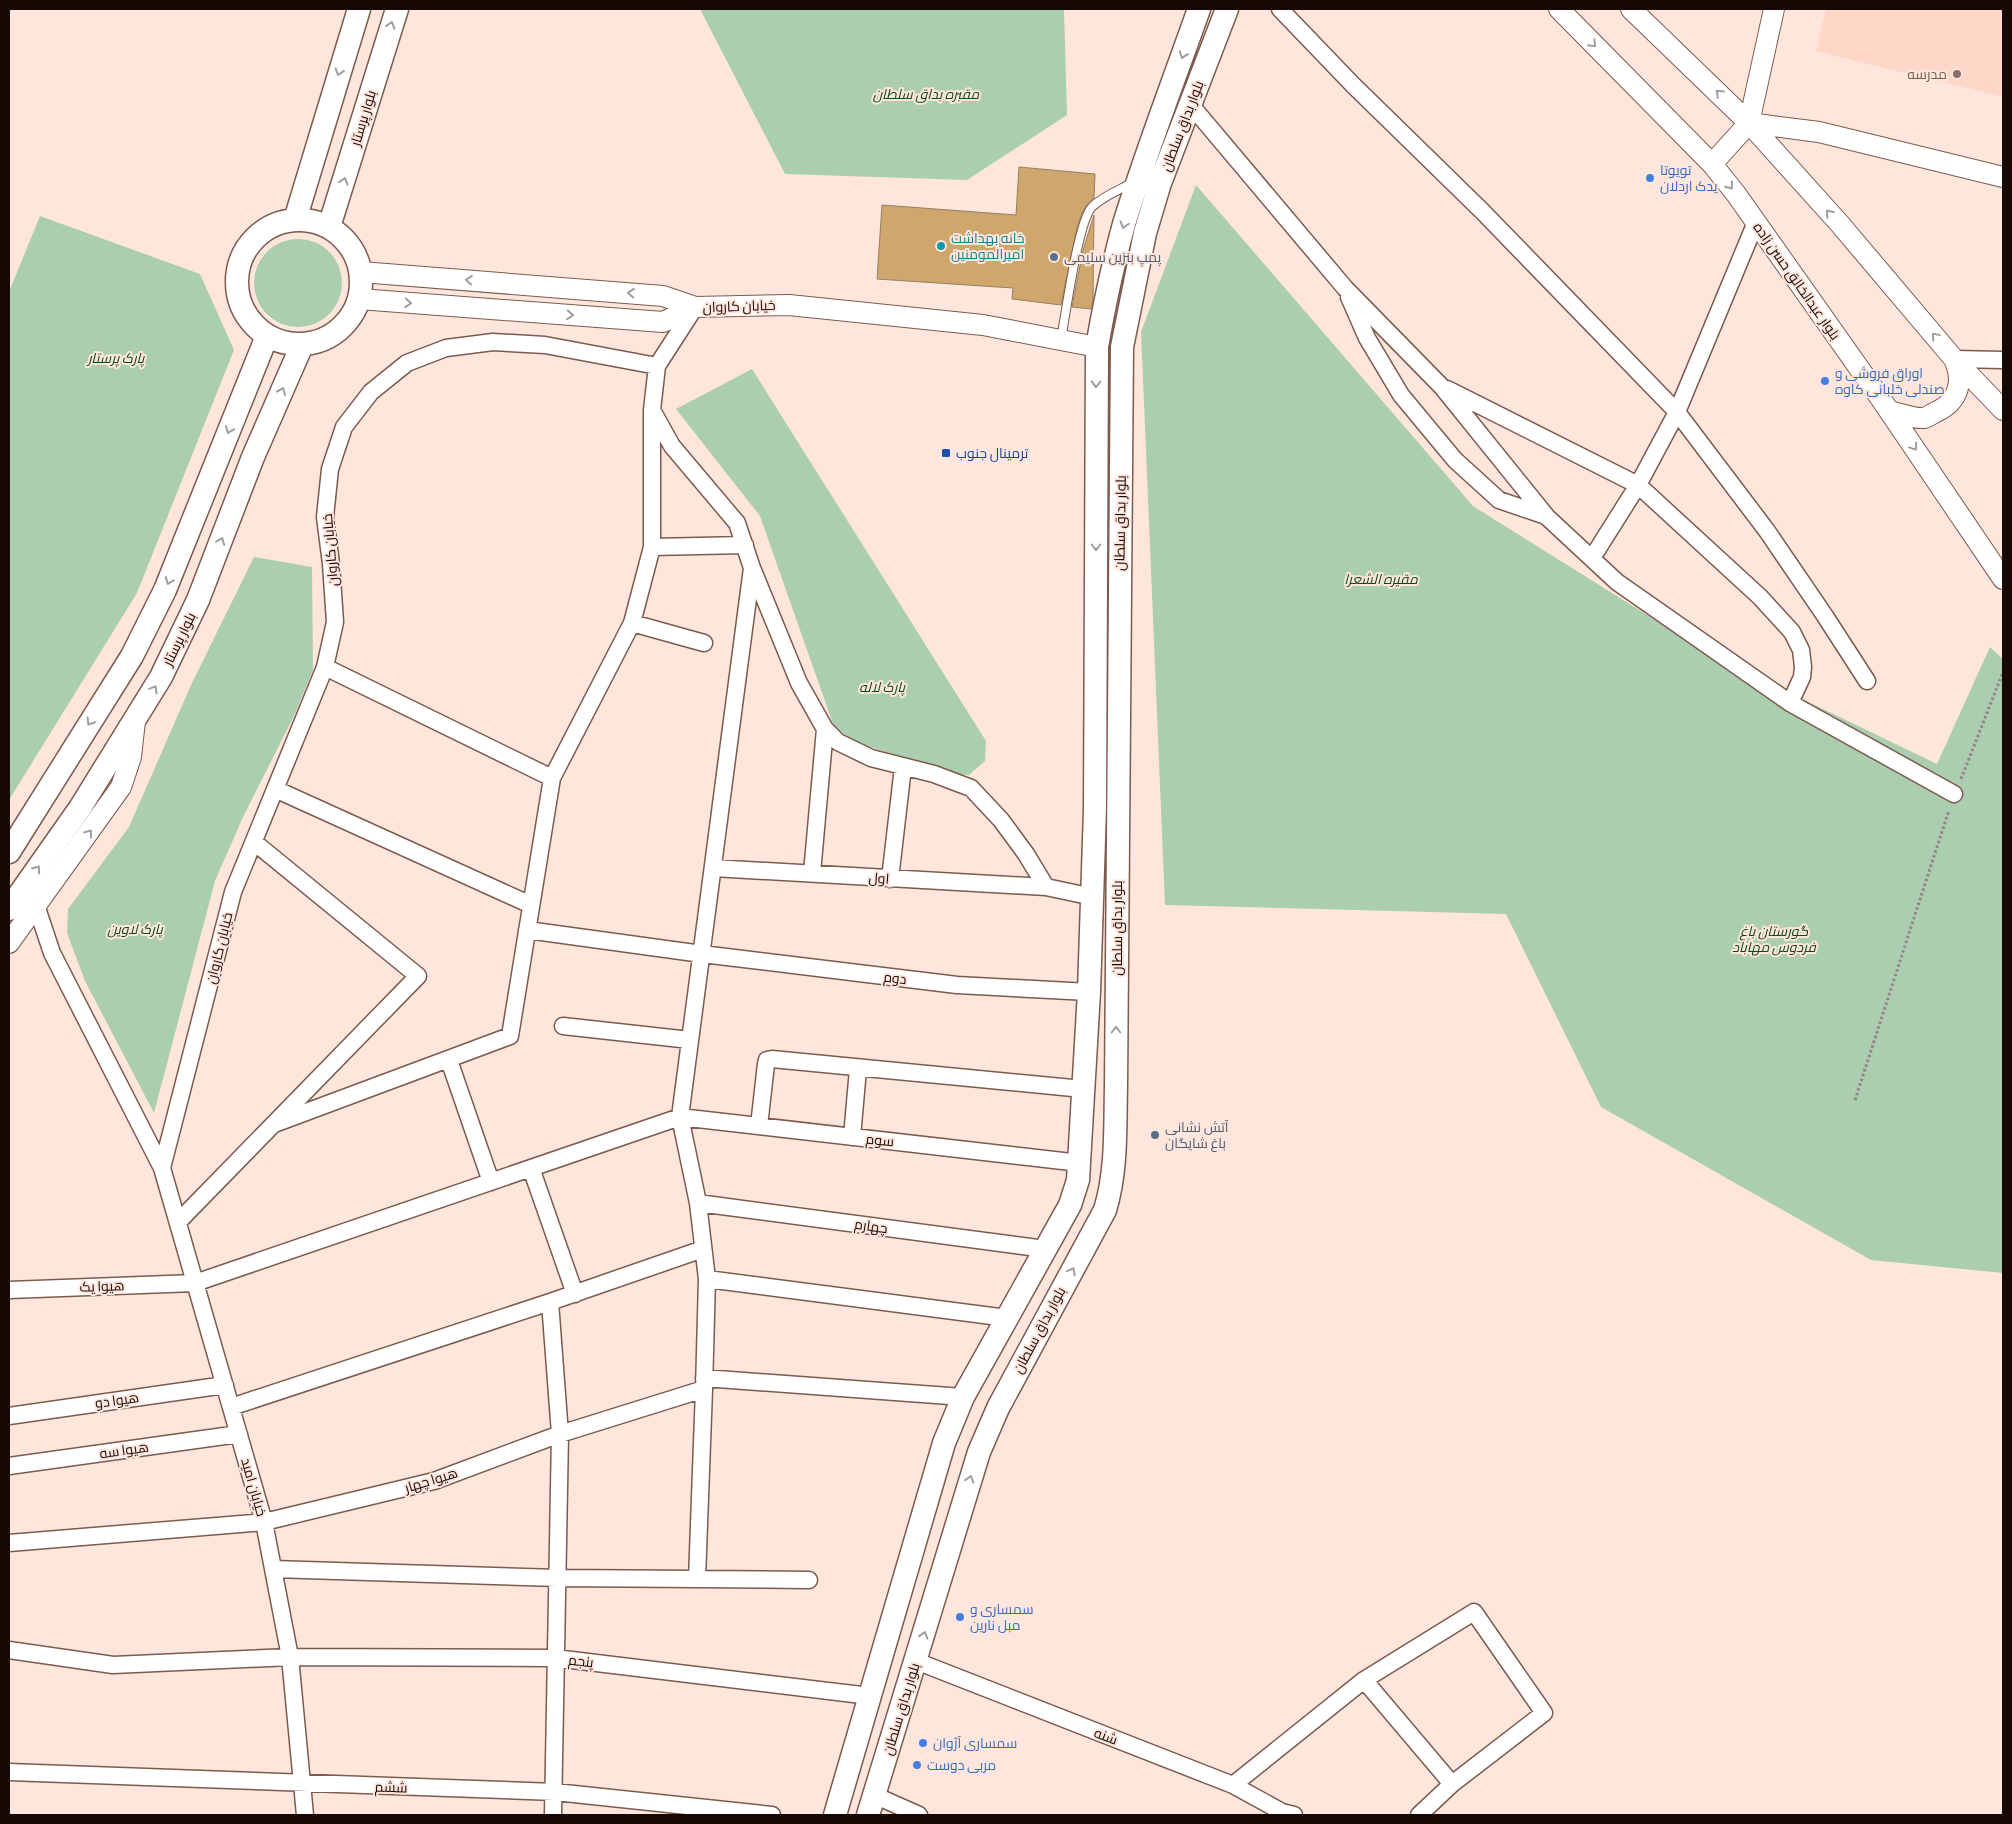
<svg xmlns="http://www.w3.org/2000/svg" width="2012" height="1824" font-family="'Crimson Pro',Cairo,serif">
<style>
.built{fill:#fed7c9}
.green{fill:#abceb0}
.building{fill:#cfa76d;stroke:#947f62}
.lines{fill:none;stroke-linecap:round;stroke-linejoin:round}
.service-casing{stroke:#7c5a4d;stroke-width:10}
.minor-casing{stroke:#7c5a4d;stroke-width:19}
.tertiary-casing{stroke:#7c5a4d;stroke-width:22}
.secondary-casing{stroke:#7c5a4d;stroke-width:25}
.path{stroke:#97837d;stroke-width:3;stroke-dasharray:2.5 2.5;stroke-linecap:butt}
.service{stroke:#fff;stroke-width:8}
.minor{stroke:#fff;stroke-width:16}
.tertiary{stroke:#fff;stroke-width:20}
.secondary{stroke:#fff;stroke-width:22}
.oneway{stroke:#a29d9b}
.education-dot{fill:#8d6e63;stroke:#ffe6dd;stroke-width:2}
.shop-dot{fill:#3f7fe0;stroke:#ffe6dd;stroke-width:2}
.culture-dot{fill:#0f9aa8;stroke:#ffe6dd;stroke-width:2}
.service-dot{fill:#5c6f8a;stroke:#ffe6dd;stroke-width:2}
.transit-dot{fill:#1a4fb4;stroke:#ffe6dd;stroke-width:2}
.labels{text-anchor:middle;stroke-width:4;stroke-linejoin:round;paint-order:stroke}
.education-label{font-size:14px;fill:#785e54;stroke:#ffe6dd;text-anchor:end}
.park-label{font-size:14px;font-style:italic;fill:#08491e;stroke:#ffe6dd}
.street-label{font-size:14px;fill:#160905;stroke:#ffe6dd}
.shop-label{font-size:14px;fill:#366cbe;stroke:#ffe6dd;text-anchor:start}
.culture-label{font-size:14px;fill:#0d838f;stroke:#ffe6dd;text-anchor:start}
.service-label{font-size:14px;fill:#4e5e75;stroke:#ffe6dd;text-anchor:start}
.transit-label{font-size:14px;fill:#164399;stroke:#ffe6dd;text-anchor:start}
</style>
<rect width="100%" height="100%" fill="#ffe6dd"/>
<!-- built -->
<path class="built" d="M1826,9h177v88l-187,-46z"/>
<!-- green -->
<path class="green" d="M700,9h364l3,106 -100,65 -182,-6z
M1196,185l277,321 240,150 224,108 53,-117 13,12v614l-132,-13 -270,-153 -95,-193 -341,-9 -24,-573z
M40,216l160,58 34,76 -97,243 -128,207v-508z
M254 283a44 44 0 1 1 88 0a44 44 0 1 1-88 0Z
M752,369l234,372 -1,20 -16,14 -14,-1 -103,-33 -19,-17 -73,-208 -84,-107z
M254,557l58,10 1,103 -20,48 -50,99 -28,64 -61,232 -69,-132 -18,-48 1,-24 61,-82 62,-142z"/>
<!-- building -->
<path class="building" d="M1019,167l76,7 -1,24 -7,6 -5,9 -5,15 -16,77 -49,-6 1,-11 -136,-9 5,-74 134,10z
M1094,215l-1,84 -2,10 -19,-2 11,-57z"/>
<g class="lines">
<!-- service casing -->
<g class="service-casing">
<path id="service" d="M1061,339c5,-25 17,-118 31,-132 11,-11 27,-17 40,-24"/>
</g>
<!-- minor casing -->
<g class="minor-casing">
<path id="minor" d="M1280,9l73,76 129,126 195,201 90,119 58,85 42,65
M1190,104l155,184 97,99 105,130 70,65 173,121 164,91
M1349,297l18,41 34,57 54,65 44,40 47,16
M1954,359l49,1
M657,366l-5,44 20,36 65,77 15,45 47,115 26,46 13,13 33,16 63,16 37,14 30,32 25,34 20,33 47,10
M1447,389l191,96 122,112 32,35 9,18 2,17 -1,10 -12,26
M652,547l93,-2
M1592,558l46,-73 39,-73 79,-190
M632,623l72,20
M325,667l227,111
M275,789l256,116
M713,868l333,19
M812,873l13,-144
M890,879l13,-112
M36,905l16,48 110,215 102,354 26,135 15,158
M527,930l175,24 255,31 132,7
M563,1026l127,14
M449,1060l42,122
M274,1124l236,-88 42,-258 80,-155 20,-76v-137
M759,1126l7,-62 1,-4 5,-1 311,30
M852,1137l6,-68
M162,1168l71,-276 92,-225 10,-45 -4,-58 -6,-47 5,-48 14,-42 27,-35 36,-29 39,-15 47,-6 52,3 112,21 38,-59
M531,1168l44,126
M698,1203l347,46
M178,1222l240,-246 -164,-134
M707,1279l300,39
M9,1290l186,-7 485,-166 400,46
M550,1302l10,132 -7,381
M704,1378l259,19
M231,1407l319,-105 153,-53
M9,1416l216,-31
M9,1466l230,-32
M9,1543l255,-21 170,-41 126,-47 144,-45 3,-110 -9,-76 -18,-86 72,-549
M273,1569l285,9 139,1 7,-190
M697,1579l112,1
M9,1650l104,15 177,-8 265,1 315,38
M916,1661l317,124 49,27 12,3
M1364,1680l110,-68 70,101 -92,71
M9,1772l546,20 217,23
M1233,1785l131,-105 88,104 -33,31
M874,1795l45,20"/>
</g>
<!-- tertiary casing -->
<g class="tertiary-casing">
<path id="tertiary" d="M1559,9l153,155 24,30 147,208 120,177
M1631,9l118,114 90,100 115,136 49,51
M1749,123l25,-114
M1712,164l37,-41 70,9 184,45
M361,272l302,24 32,11 94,-2 194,20 114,22
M359,299l304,23 32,-15
M1889,411c11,2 24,8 35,7 4,-1 9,-5 14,-7 21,-11 26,-30 16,-52
M9,943l112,-156 10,-30 4,-36"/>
</g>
<!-- secondary casing -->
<g class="secondary-casing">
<path id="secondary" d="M237 282a62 62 0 1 1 124 0a62 62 0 1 1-124 0Z
M295,220l64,-211
M329,227l68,-218
M9,852l123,-196 33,-66 102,-254
M9,909l71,-101 81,-131 37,-77 55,-143 49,-112
M835,1815l109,-372 19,-46 107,-192 8,-25 11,-188 6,-183 2,-462c7,-41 16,-83 27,-123 22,-72 50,-144 75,-215
M868,1815l111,-363 19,-44 107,-198c12,-39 10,-83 11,-124l6,-739 23,-114 15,-50 67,-174"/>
</g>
<!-- path -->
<path class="path" d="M1961,779l42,-107
M1855,1100l94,-290"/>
<!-- service -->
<use href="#service" class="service"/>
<!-- minor -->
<use href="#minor" class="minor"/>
<!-- tertiary -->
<use href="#tertiary" class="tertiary"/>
<!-- secondary -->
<use href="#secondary" class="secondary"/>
</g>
<!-- one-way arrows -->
<defs><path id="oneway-chevron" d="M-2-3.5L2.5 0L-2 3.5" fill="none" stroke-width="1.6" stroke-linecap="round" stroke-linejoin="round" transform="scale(1.25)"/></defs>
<g class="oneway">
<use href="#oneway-chevron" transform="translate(391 25) rotate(-73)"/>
<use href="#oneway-chevron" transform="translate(1593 44) rotate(45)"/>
<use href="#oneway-chevron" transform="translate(1183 55) rotate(109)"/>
<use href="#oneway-chevron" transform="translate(339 72) rotate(107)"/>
<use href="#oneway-chevron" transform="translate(1719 93) rotate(-136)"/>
<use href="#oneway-chevron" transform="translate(344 181) rotate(-73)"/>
<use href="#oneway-chevron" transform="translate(1730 186) rotate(51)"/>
<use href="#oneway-chevron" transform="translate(1829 213) rotate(-132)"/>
<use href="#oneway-chevron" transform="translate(1124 225) rotate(106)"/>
<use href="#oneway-chevron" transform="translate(469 280) rotate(-175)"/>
<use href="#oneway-chevron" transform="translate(631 293) rotate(-175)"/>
<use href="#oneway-chevron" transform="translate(408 303) rotate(4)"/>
<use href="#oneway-chevron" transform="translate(570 315) rotate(4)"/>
<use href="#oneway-chevron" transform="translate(1935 336) rotate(-130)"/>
<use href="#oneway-chevron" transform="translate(1096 384) rotate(91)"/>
<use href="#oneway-chevron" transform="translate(282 391) rotate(-66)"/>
<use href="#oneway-chevron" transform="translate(229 430) rotate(112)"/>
<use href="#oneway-chevron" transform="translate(1914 447) rotate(56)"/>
<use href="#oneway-chevron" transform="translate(221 541) rotate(-69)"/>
<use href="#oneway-chevron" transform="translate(1096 547) rotate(90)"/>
<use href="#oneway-chevron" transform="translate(169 581) rotate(111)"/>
<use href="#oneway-chevron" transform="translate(154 689) rotate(-59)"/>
<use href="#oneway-chevron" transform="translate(90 722) rotate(122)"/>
<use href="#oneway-chevron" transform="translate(89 833) rotate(-53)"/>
<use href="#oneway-chevron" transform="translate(37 869) rotate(-55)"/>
<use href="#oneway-chevron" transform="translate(1116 1030) rotate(-90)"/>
<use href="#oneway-chevron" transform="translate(1072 1271) rotate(-61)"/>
<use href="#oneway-chevron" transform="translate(970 1479) rotate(-73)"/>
<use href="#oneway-chevron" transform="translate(924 1635) rotate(-73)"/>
</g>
<!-- markers -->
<circle class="education-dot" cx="1957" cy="74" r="5"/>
<g class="shop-dot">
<circle cx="1650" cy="178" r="5"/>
<circle cx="1825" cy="381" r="5"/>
<circle cx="960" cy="1617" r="5"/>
<circle cx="923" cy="1743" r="5"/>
<circle cx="917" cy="1765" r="5"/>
</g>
<circle class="culture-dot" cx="941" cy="246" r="5"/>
<g class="service-dot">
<circle cx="1054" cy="257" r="5"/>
<circle cx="1155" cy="1135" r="5"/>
</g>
<rect class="transit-dot" x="941" y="448" width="10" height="10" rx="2.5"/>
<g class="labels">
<!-- education labels -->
<g class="education-label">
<text x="1947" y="79">مدرسه</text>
</g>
<!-- park labels -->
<g class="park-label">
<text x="926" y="99">مقبره بداق سلطان</text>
<text x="116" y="363">پارک پرستار</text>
<text x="1381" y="584">مقیره الشعرا</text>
<text x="882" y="692">پارک لاله</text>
<text x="135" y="934">پارک لاوین</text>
<text x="1774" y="936">گورستان باغ<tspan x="1774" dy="16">فردوس مهاباد</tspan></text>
</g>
<!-- street labels -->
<g class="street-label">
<text transform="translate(363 118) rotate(-73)" y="5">بلوار پرستار</text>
<text transform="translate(1182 126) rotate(-69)" y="5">بلوار بداق سلطان</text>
<text transform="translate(1797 281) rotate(55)" y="5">بلوار عبدالخالق حسن زاده</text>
<text transform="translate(739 306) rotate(-2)" y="5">خیابان کاروان</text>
<text transform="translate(1120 523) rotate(-89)" y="5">بلوار بداق سلطان</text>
<text transform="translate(330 550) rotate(-95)" y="5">خیابان کاروان</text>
<text transform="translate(179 639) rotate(-64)" y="5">بلوار پرستار</text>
<text transform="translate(879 878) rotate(4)" y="5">اول</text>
<text transform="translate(1117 928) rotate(-90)" y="5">بلوار بداق سلطان</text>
<text transform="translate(219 948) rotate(-76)" y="5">خیابان کاروان</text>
<text transform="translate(895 978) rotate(7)" y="5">دوم</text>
<text transform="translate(880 1140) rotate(6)" y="5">سوم</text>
<text transform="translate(871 1226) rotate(8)" y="5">چهارم</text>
<text transform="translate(102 1286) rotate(-2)" y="5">هیوا یک</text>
<text transform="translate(1039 1330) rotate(-62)" y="5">بلوار بداق سلطان</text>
<text transform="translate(117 1400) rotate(-8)" y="5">هیوا دو</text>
<text transform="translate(124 1450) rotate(-8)" y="5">هیوا سه</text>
<text transform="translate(431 1480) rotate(-17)" y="5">هیوا چهار</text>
<text transform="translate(254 1487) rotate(74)" y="5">خیابان امید</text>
<text transform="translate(581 1661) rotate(7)" y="5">پنجم</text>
<text transform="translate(901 1709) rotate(-73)" y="5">بلوار بداق سلطان</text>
<text transform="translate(1106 1736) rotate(21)" y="5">شنه</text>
<text transform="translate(391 1787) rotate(2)" y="5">ششم</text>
</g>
<!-- shop labels -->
<g class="shop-label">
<text x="1660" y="175">تویوتا<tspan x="1660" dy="16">یدک اردلان</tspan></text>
<text x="1835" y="378">اوراق فروشی و<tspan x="1835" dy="16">صندلی خلبانی کاوه</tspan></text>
<text x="970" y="1614">سمساری و<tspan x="970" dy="16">مبل نارین</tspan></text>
<text x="933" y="1748">سمساری آژوان</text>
<text x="927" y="1770">مربی دوست</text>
</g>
<!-- culture labels -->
<g class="culture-label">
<text x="951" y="243">خانه بهداشت<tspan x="951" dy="16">امیرالمومنین</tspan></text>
</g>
<!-- service labels -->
<g class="service-label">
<text x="1064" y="262">پمپ بنزین سلیمی</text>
<text x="1165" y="1132">آتش نشانی<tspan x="1165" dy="16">باغ شایگان</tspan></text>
</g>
<!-- transit labels -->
<g class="transit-label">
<text x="956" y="458">ترمینال جنوب</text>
</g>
</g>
<!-- border -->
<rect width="2012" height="1824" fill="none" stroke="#160905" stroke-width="20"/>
</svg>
